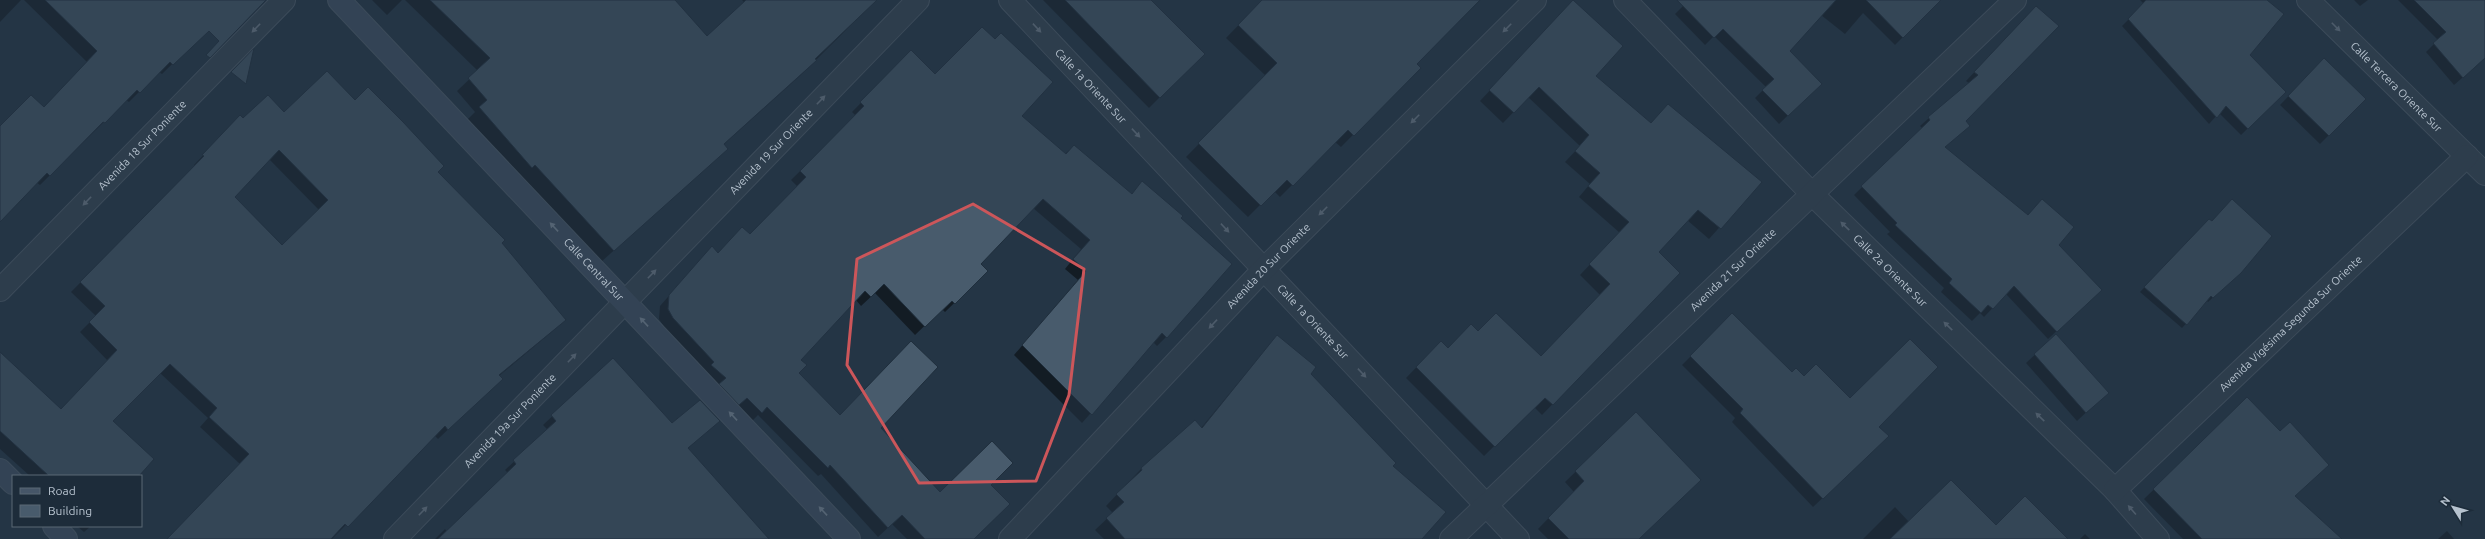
<svg xmlns="http://www.w3.org/2000/svg" width="2485" height="539" font-family="Ubuntu,sans-serif">
<style>
.shadow{fill:#0007;fill-rule:evenodd}
.building{fill:#485b6c;stroke:#1f2e3c;fill-rule:evenodd}
.lines{fill:none;stroke-linecap:round;stroke-linejoin:round}
.street-casing{stroke:#576572;stroke-width:24}
.secondary-casing{stroke:#576572;stroke-width:24}
.street{stroke:#394754;stroke-width:22}
.secondary{stroke:#465668;stroke-width:22}
.oneway{fill:#7e8b97}
.oneway2{fill:#8f9caa}
.marked{fill:none;stroke:#cc565a;stroke-width:3;stroke-linejoin:round}
.labels{text-anchor:middle;stroke-width:4;stroke-linejoin:round;paint-order:stroke}
.street-label{font-size:11px;fill:#b6c2ce;stroke:#1d2c3a}
</style>
<rect width="100%" height="100%" fill="#243545"/>
<!-- shadow -->
<path class="shadow" d="M0,0h21l-21,22z
M24,0h213l-75,74 -3,-2 -30,30 -3,-2 -86,85 -4,-3 -36,37v-92l43,-19 44,-46z
M372,0h30l-15,15z
M405,0h269l33,37 38,-34 -3,-3h134l-73,73 -80,72 -9,16 -113,101 -79,-85 -3,2 -52,-59 8,-8 -18,-21 21,-20z
M1043,0h107l53,54 -54,54z
M1263,0h215l-63,64 4,4 -78,79 -6,-5 -55,55 -6,-6 -26,26 -62,-60 80,-81 -40,-38z
M1680,0h260l-45,45 -32,-32 -18,21 -24,-19 -32,36 31,33 -41,40 -24,-26 11,-11 -52,-51 -9,9 -30,-31 9,-9z
M2140,0h126l-17,55 36,37 -44,43 -22,-22 -10,11 -87,-98 22,-22z
M2354,0h14l-8,6z
M2398,0h87v58l-31,27 -28,-33 12,-12z
M1563,12l31,64 57,48 109,58 -51,57 -22,-19 -29,32 21,21 -137,142 -8,-8 -50,49 -78,-78 35,-36 7,7 30,-16 63,24 59,-62 -20,-20 40,-42 -41,-36 11,-13 -25,-22 15,-16 -52,-49 -25,26 -23,-22z
M2027,16l-62,105 -21,26 113,98 35,53 -44,41 -42,-45 -22,23 -4,-4 -8,8 -31,-29 3,-4 -57,-54 3,-2 -36,-37 68,-67 -2,-2 9,-8 41,-34 -4,-3z
M911,52l24,23 85,41 45,38 9,-8 57,49 12,-12 37,35 -14,119 -9,9 -4,-4 -71,81 -68,-68 64,-75 -13,-11 16,-20 -48,-41 -54,56 8,7 -42,41 -3,-3 -27,26 -40,-42 -14,13 -5,-6 -57,60 -2,13 43,43 39,12 61,66 50,-9 -17,54h-66l-15,-15 -14,13 -57,-63 -3,2 -60,-61 -6,6 -88,-94 -5,-8 1,-13 43,-49 15,-3 32,-18 47,-50 -6,-6 65,-64 -4,-4z
M2316,68l49,31 -45,45 -40,-39z
M355,102l82,70 63,71 65,77 -10,9 -56,47 -7,12 -54,51 -4,-4 -102,104h-164l72,-75 -40,-37 8,-9 -48,-45 -48,48 25,55h-107l-30,-27v-78l61,39 47,-49 -28,-29 16,-16 -25,-24 124,-125 -1,-2 37,-39 12,-7zM269,159l50,51 -37,36 -49,-49z
M2209,220l26,57 -27,25 -1,-1 -25,27 -42,-36z
M1732,315l60,59 12,4 73,49 2,18 -66,62 -81,-85 3,-4 -53,-53z
M2056,335l42,66 -21,20 -51,-58z
M1277,336l114,130 30,73h-317l-9,-9 18,-17 -7,-7 35,-37 54,-48 6,7z
M613,359l59,66 47,-4 -32,28 81,90h-333l10,-10 2,3 61,-59 -3,-3 43,-40 -5,-5z
M2247,399l47,97 46,43h-157l-39,-40z
M1636,413l2,126h-90l-10,-10 36,-37 -9,-10z
M1895,507l14,15 87,4 70,13h-203z
M77,526h14l-7,6z
M2447,531l7,8h-16z
M2085,534l5,5h-10z"/>
<!-- building -->
<path class="building" d="M45,0h221l-56,58 -4,-3 13,-14 -10,-10 -36,34 -3,-3 -30,31 -3,-3 -32,33 -2,-1 -53,54 -3,-3 -47,49v-96l31,-31 13,12 53,-56z
M430,0h245l32,36 39,-36h131l-62,59 2,1 -93,84 4,5 -114,102 -79,-86 -3,3 -53,-61 8,-7 -19,-22 22,-20z
M1065,0h86l54,54 -45,44z
M1262,0h218l-63,64 4,4 -67,68 -6,-6 -55,56 -6,-6 -26,26 -63,-63 79,-80 -39,-38z
M1573,0l50,46 -27,30 55,47 17,-19 94,78 -41,47 -23,-19 -39,42 21,21 -127,132 -8,-7 -50,49 -79,-80 25,-26 7,7 23,-24 7,7 18,-18 45,43 69,-72 -21,-20 40,-42 -41,-36 12,-13 -25,-22 14,-16 -50,-48 -25,26 -25,-23z
M1677,0h159l-46,51 32,33 -34,32 -26,-26 12,-11 -51,-50 -9,9z
M1866,0h75l-38,38z
M2146,0h121l17,14 -34,41 36,37 -38,37 -22,-23 -9,12 -89,-99z
M2414,0h71v58l-22,20 -30,-35 13,-11z
M2036,6l23,20 -93,95 4,5 -25,21 83,68 14,-16 32,28 -15,18 43,45 -45,42 -43,-46 -21,23 -5,-4 -7,8 -32,-30 3,-4 -57,-54 2,-2 -36,-37 69,-66 -2,-3 50,-42 -4,-3z
M982,27l13,12 6,-6 52,49 -31,34 44,38 8,-9 58,49 10,-13 41,35 -2,2 51,46 -65,74 -5,-5 -70,82 -70,-70 64,-74 -13,-12 17,-19 -47,-41 -62,65 7,7 -33,33 -3,-3 -27,26 -41,-43 -13,13 -6,-6 -64,69 6,5 -8,8 41,42 71,-74 27,26 -57,61 59,64 52,-51 21,22 -22,22 19,19 -36,35h-49l-23,-24 -14,13 -58,-63 -2,3 -61,-61 -5,6 -15,-15 -8,7 -20,-21 7,-6 -15,-13 3,-3 -41,-44 -5,-9 1,-14 43,-49 6,7 24,-26 8,7 56,-57 -6,-6 64,-65 -4,-4 51,-52 24,24z
M254,48l-8,36 -15,-12z
M2324,58l42,41 -37,37 -41,-40z
M327,71l28,29 13,-13 35,35 41,44 -6,6 67,68 -3,3 64,77 -67,55 4,4 -55,51 -3,-4 -97,101 -3,-3 -14,15h-164l82,-85 -40,-37 8,-9 -47,-44 -57,57 41,38 -15,17h-90l-49,-45v-79l61,57 56,-59 -28,-28 16,-16 -25,-24 124,-126 -2,-1 38,-40 3,3 25,-23 16,17zM279,150l49,50 -46,45 -47,-48z
M2232,199l40,37 -31,37 -28,25 -2,-2 -24,29 -43,-38 65,-68 3,2z
M1732,313l60,59 4,-4 8,8 12,-12 34,34 60,-59 28,28 -59,60 10,9 -66,63 -83,-86 3,-4 -53,-53z
M2056,334l53,59 -23,20 -52,-59z
M1277,335l39,32 -5,7 85,89 -3,3 53,46 -24,27h-297l-19,-21 18,-16 -8,-8 26,-24 -1,-2 54,-48 7,8z
M613,358l59,65 28,-23 20,21 -32,27 81,91h-331l78,-75 -3,-4 43,-39 -5,-6z
M2247,397l33,34 10,-9 39,43 -34,31 47,43h-140l-49,-50z
M1636,412l65,68 -62,59h-70l-21,-21 36,-37 -9,-10z
M1951,480l45,45 29,-29 43,43h-178z"/>
<g class="lines">
<!-- street casing -->
<g class="street-casing">
<g id="street">
<path id="s1" d="M1010,0l508,539"/>
<path id="s2" d="M1625,0l187,194 303,296 43,49"/>
<path id="s3" d="M2308,0l177,174"/>
<path id="s4" d="M0,290l284,-290"/>
<path id="s5" d="M2115,490l352,-334"/>
<path id="s6" d="M395,539l523,-539"/>
<path id="s7" d="M1010,539l254,-270 271,-269"/>
<path id="s8" d="M1451,539l564,-539"/>
</g>
</g>
<!-- secondary casing -->
<g class="secondary-casing">
<g id="secondary">
<path id="s9" d="M339,0l510,539"/>
<path d="M0,470l13,13"/>
<path d="M54,526l12,13"/>
</g>
</g>
<!-- street -->
<use href="#street" class="street"/>
<!-- secondary -->
<use href="#secondary" class="secondary"/>
</g>
<!-- one-way arrows -->
<defs><path id="oneway-solid" d="M-6-.8H1V-3.2L6.5 0L1 3.2V.8H-6Z"/></defs>
<g class="oneway">
<use href="#oneway-solid" transform="translate(2336 27) rotate(45)"/>
<use href="#oneway-solid" transform="translate(256 28) rotate(134)"/>
<use href="#oneway-solid" transform="translate(1037 28) rotate(47)"/>
<use href="#oneway-solid" transform="translate(1507 28) rotate(135)"/>
<use href="#oneway-solid" transform="translate(821 100) rotate(-46)"/>
<use href="#oneway-solid" transform="translate(1415 119) rotate(135)"/>
<use href="#oneway-solid" transform="translate(1136 133) rotate(47)"/>
<use href="#oneway-solid" transform="translate(87 201) rotate(134)"/>
<use href="#oneway-solid" transform="translate(1323 211) rotate(135)"/>
<use href="#oneway-solid" transform="translate(1845 226) rotate(-136)"/>
<use href="#oneway-solid" transform="translate(1225 228) rotate(47)"/>
<use href="#oneway-solid" transform="translate(652 274) rotate(-46)"/>
<use href="#oneway-solid" transform="translate(1213 324) rotate(133)"/>
<use href="#oneway-solid" transform="translate(1948 326) rotate(-136)"/>
<use href="#oneway-solid" transform="translate(572 358) rotate(-46)"/>
<use href="#oneway-solid" transform="translate(1362 373) rotate(47)"/>
<use href="#oneway-solid" transform="translate(2040 417) rotate(-136)"/>
<use href="#oneway-solid" transform="translate(2132 510) rotate(-131)"/>
<use href="#oneway-solid" transform="translate(423 511) rotate(-46)"/>
</g>
<g class="oneway2">
<use href="#oneway-solid" transform="translate(554 227) rotate(-133)"/>
<use href="#oneway-solid" transform="translate(644 322) rotate(-133)"/>
<use href="#oneway-solid" transform="translate(733 416) rotate(-133)"/>
<use href="#oneway-solid" transform="translate(823 511) rotate(-133)"/>
</g>
<!-- marked area -->
<path d="M0 0H2485V539H0ZM973,204l111,65 -15,126 -33,86 -117,2 -72,-118 10,-106z" fill="#243545" fill-opacity=".55" fill-rule="evenodd"/>
<path class="marked" d="M973,204l111,65 -15,126 -33,86 -117,2 -72,-118 10,-106z"/>
<g class="labels">
<!-- street labels -->
<g class="street-label">
<text dy="4" stroke="none"><textPath href="#s1" startOffset="118">Calle 1a Oriente Sur</textPath></text>
<text dy="4" stroke="none"><textPath href="#s3" startOffset="124">Calle Tercera Oriente Sur</textPath></text>
<text dy="4" stroke="none"><textPath href="#s4" startOffset="203">Avenida 18 Sur Poniente</textPath></text>
<text dy="4" stroke="none"><textPath href="#s6" startOffset="540">Avenida 19 Sur Oriente</textPath></text>
<text dy="4" stroke="none"><textPath href="#s7" startOffset="376">Avenida 20 Sur Oriente</textPath></text>
<text dy="4" stroke="none"><textPath href="#s9" startOffset="371">Calle Central Sur</textPath></text>
<text dy="4" stroke="none"><textPath href="#s8" startOffset="390">Avenida 21 Sur Oriente</textPath></text>
<text dy="4" stroke="none"><textPath href="#s2" startOffset="379">Calle 2a Oriente Sur</textPath></text>
<text dy="4" stroke="none"><textPath href="#s1" startOffset="442">Calle 1a Oriente Sur</textPath></text>
<text dy="4" stroke="none"><textPath href="#s5" startOffset="242">Avenida Vigésima Segunda Sur Oriente</textPath></text>
<text dy="4" stroke="none"><textPath href="#s6" startOffset="165">Avenida 19a Sur Poniente</textPath></text>
</g>
</g>
<!-- legend -->
<rect x="12" y="475" width="130" height="52" fill="#1d2c3a" stroke="#5a6875"/>
<rect x="20" y="488" width="20" height="6" fill="#465668" stroke="#5a6875"/>
<text x="48" y="495" font-size="12" fill="#b6c2ce">Road</text>
<rect x="20" y="505" width="20" height="12" fill="#485b6c" stroke="#5a6875"/>
<text x="48" y="515" font-size="12" fill="#b6c2ce">Building</text>
<!-- north arrow -->
<g transform="translate(2453 507) rotate(307)" stroke="#1d2c3a" stroke-width="3" paint-order="stroke">
<path d="M0-3L7 15L0 10L-7 15Z" fill="#b6c2ce"/>
<text y="-6" font-size="11" font-weight="bold" text-anchor="middle" fill="#b6c2ce">N</text>
</g>
</svg>
